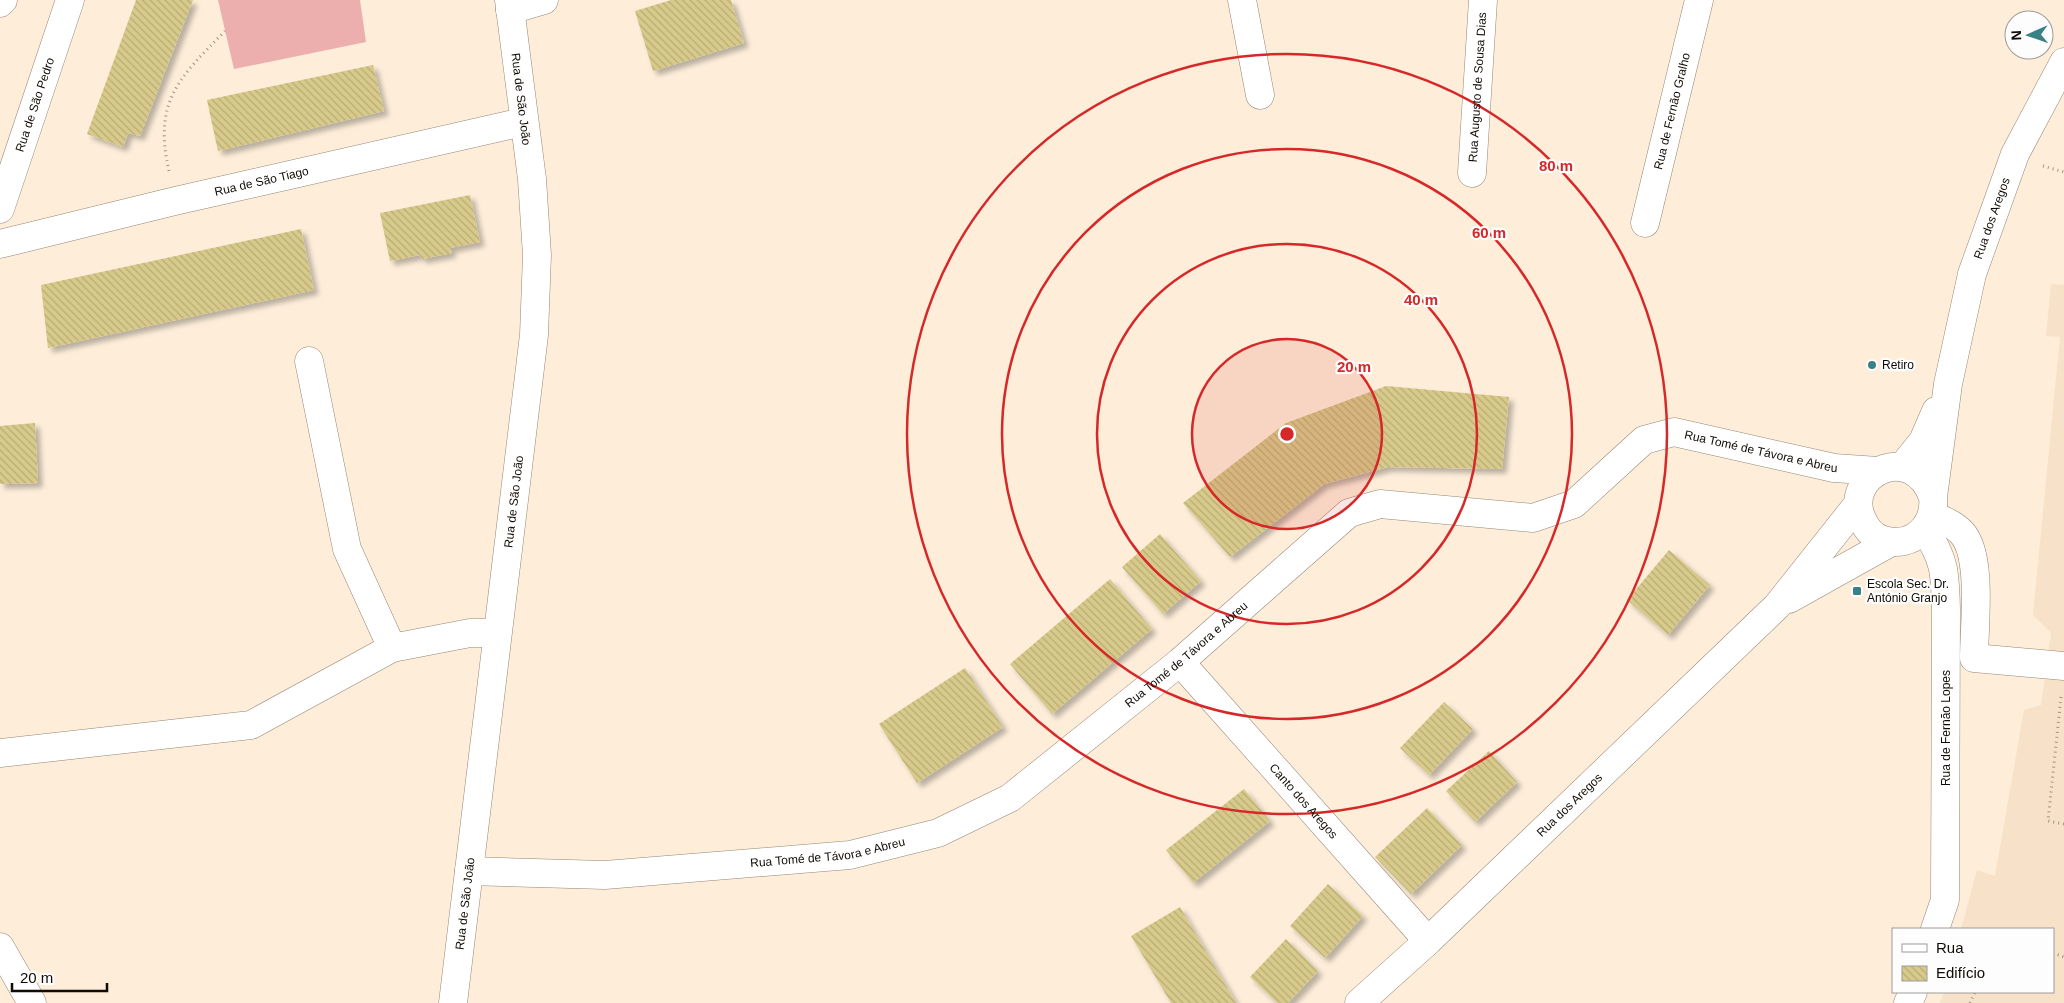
<svg xmlns="http://www.w3.org/2000/svg" width="2064" height="1003" font-family="Arial,sans-serif">
<style>
.built{fill:#f7e1c8}
.pitch{fill:#ecafae}
.building{fill:url(#building-back-hatch);filter:url(#shadow)}
.lines{fill:none;stroke-linecap:round;stroke-linejoin:round}
.minor-casing{stroke:#968675;stroke-width:29}
.path{stroke:#9f9385;stroke-width:3;stroke-dasharray:1 4;stroke-linecap:butt}
.minor{stroke:#fff;stroke-width:28}
.ring{fill:none;stroke:#d62828;stroke-width:2.5}
.poi-dot{fill:#388184;stroke:#fdfdfd;stroke-width:2}
.labels{text-anchor:middle;stroke-width:4.5;stroke-linejoin:round;paint-order:stroke}
.street-label{font-size:12px;fill:#100b05;stroke:#fdfdfd}
.poi-label{font-size:12px;fill:#100b05;stroke:#fdfdfd;text-anchor:start}
.centre{fill:#d62828;stroke:#fdfdfd;stroke-width:2.5}
.ring-label{font-size:15px;text-anchor:middle;font-weight:bold;fill:#d62828;stroke:#fdfdfd;stroke-width:4.5;stroke-linejoin:round;paint-order:stroke}
</style>
<defs>
<pattern id="building-back-hatch" width="6" height="6" patternUnits="userSpaceOnUse" patternTransform="scale(1.25)"><rect width="6" height="6" fill="#d8ca8a"/><path d="M-1 5l2 2M0 0l6 6M5-1l2 2" fill="none" stroke="#b8ac76"/></pattern>
<filter id="shadow"><feDropShadow dx="4.5" dy="4.5" stdDeviation="2.5" flood-color="#0004"/></filter>
</defs>
<rect width="100%" height="100%" fill="#fdedd9"/>
<!-- built -->
<path class="built" d="M2051,284l13,1v718h-124l4,-11h109v-63h-92l16,-59 18,6 29,-166 17,-5 10,-72 -18,-18 27,-278 -14,-1z"/>
<!-- pitch -->
<path class="pitch" d="M218,0h142l6,42 -132,27z"/>
<!-- building -->
<path class="building" d="M136,0h57l-53,136 -12,-3 -5,14 -36,-13z
M671,0h60l13,43 -91,28 -18,-60z
M373,65l11,46 -166,40 -11,-51z
M470,195l10,47 -30,6 2,5 -30,6 -2,-4 -30,6 -10,-48z
M301,229l13,61 -266,58 -7,-63z
M1386,386l123,11 -7,72 -114,-2 -64,17 -94,73 -47,-54 103,-80z
M35,423l3,60 -38,1v-58z
M1160,534l41,47 -38,33 -41,-47z
M1669,550l41,35 -42,50 -41,-35z
M1110,579l42,50 -100,85 -42,-50z
M965,668l38,59 -86,56 -38,-59z
M1444,702l29,27 -44,46 -29,-27z
M1489,751l28,31 -42,40 -29,-31z
M1244,789l26,32 -77,62 -27,-33z
M1427,808l35,37 -51,49 -36,-37z
M1328,884l35,32 -38,42 -35,-32z
M1180,907l56,96h-65l-40,-67z
M1286,939l32,32 -30,32h-11l-27,-26z"/>
<g class="lines">
<!-- minor casing -->
<g class="minor-casing">
<g id="minor">
<path d="M1242,0l18,95"/>
<path d="M0,3l3,-3"/>
<path d="M510,10l34,-10"/>
<path id="s1" d="M1472,173l11,-173"/>
<path id="s2" d="M0,209l70,-209"/>
<path id="s3" d="M1645,223l54,-223"/>
<path id="s4" d="M0,244l175,-43 348,-79"/>
<path d="M309,361l38,188 45,99"/>
<path d="M1902,467l21,-26 13,-30"/>
<path id="s5" d="M1933,497c-22,-58 -91,-22 -71,22 4,9 11,18 21,21 30,9 53,-15 50,-43l15,-113 24,-110 43,-120 49,-92"/>
<path d="M1932,516c11,4 22,8 30,17 21,23 12,94 12,125l90,8"/>
<path d="M1925,529c20,32 20,43 21,80l-1,291 -10,29"/>
<path d="M1789,599l102,-57"/>
<path id="s6" d="M1180,662l248,279"/>
<path d="M0,753l251,-28 141,-77 78,-15h26"/>
<path id="s7" d="M469,871l136,4 245,-20 88,-22 72,-35 170,-136 169,-149 31,-9 153,14 41,-14 70,-64 30,-8 160,36 44,3"/>
<path d="M0,947l32,56"/>
<path id="s8" d="M453,1003l81,-668 3,-80 -5,-76 -23,-179"/>
<path id="s9" d="M1359,1003l69,-62 349,-335 81,-102"/>
<path d="M1908,1003l5,-11"/>
</g>
</g>
<!-- path -->
<path class="path" d="M2043,166l21,6
M169,171c-16,-70 10,-93 56,-140
M2061,697l-13,124 16,3
M2053,953l11,4
M1970,1003l5,-11"/>
<!-- minor -->
<use href="#minor" class="minor"/>
</g>
<!-- distance rings -->
<circle cx="1287" cy="434" r="95" fill="#d62828" fill-opacity=".12"/>
<g class="ring">
<circle cx="1287" cy="434" r="95"/>
<circle cx="1287" cy="434" r="190"/>
<circle cx="1287" cy="434" r="285"/>
<circle cx="1287" cy="434" r="380"/>
</g>
<!-- markers -->
<g class="poi-dot">
<circle cx="1872" cy="365" r="5"/>
<rect x="1852" y="586" width="10" height="10" rx="2.5"/>
</g>
<g class="labels">
<!-- street labels -->
<g class="street-label">
<text dy="4" stroke="none"><textPath href="#s1" startOffset="86">Rua Augusto de Sousa Dias</textPath></text>
<text transform="translate(521 99) rotate(83)" y="4">Rua de São João</text>
<text dy="4" stroke="none"><textPath href="#s2" startOffset="110">Rua de São Pedro</textPath></text>
<text dy="4" stroke="none"><textPath href="#s3" startOffset="115">Rua de Fernão Gralho</textPath></text>
<text dy="4" stroke="none"><textPath href="#s4" startOffset="269">Rua de São Tiago</textPath></text>
<text dy="4" stroke="none"><textPath href="#s5" startOffset="520">Rua dos Aregos</textPath></text>
<text dy="4" stroke="none"><textPath href="#s7" startOffset="1440">Rua Tomé de Távora e Abreu</textPath></text>
<text dy="4" stroke="none"><textPath href="#s8" startOffset="505">Rua de São João</textPath></text>
<text dy="4" stroke="none"><textPath href="#s7" startOffset="780">Rua Tomé de Távora e Abreu</textPath></text>
<text transform="translate(1946 728) rotate(-90)" y="4">Rua de Fernão Lopes</text>
<text dy="4" stroke="none"><textPath href="#s6" startOffset="186">Canto dos Aregos</textPath></text>
<text dy="4" stroke="none"><textPath href="#s9" startOffset="289">Rua dos Aregos</textPath></text>
<text dy="4" stroke="none"><textPath href="#s7" startOffset="360">Rua Tomé de Távora e Abreu</textPath></text>
<text dy="4" stroke="none"><textPath href="#s8" startOffset="100">Rua de São João</textPath></text>
</g>
<!-- poi labels -->
<g class="poi-label">
<text x="1882" y="369">Retiro</text>
<text x="1867" y="588">Escola Sec. Dr.<tspan x="1867" dy="14">António Granjo</tspan></text>
</g>
</g>
<circle cx="1287" cy="434" r="8" class="centre"/>
<g class="ring-label">
<text x="1556" y="171">80 m</text>
<text x="1489" y="238">60 m</text>
<text x="1421" y="305">40 m</text>
<text x="1354" y="372">20 m</text>
</g>
<!-- legend -->
<rect x="1892" y="928" width="162" height="65" fill="#fdfdfd" stroke="#9e9c9a"/>
<rect x="1902" y="944" width="25" height="8" fill="#ffffff" stroke="#9e9c9a"/>
<text x="1936" y="953" font-size="15" fill="#100b05">Rua</text>
<rect x="1902" y="966" width="25" height="15" fill="url(#building-back-hatch)" stroke="#9e9c9a"/>
<text x="1936" y="978" font-size="15" fill="#100b05">Edifício</text>
<!-- north arrow -->
<g transform="translate(2029 35) rotate(268)"><circle r="24" fill="#fdfdfd" stroke="#9e9c9a"/>
<path d="M0-4L9 19L0 12L-9 19Z" fill="#388184"/>
<text y="-8" font-size="14" font-weight="bold" text-anchor="middle" fill="#100b05">N</text>
</g>
<!-- scale -->
<path d="M12 983v8h95v-8" fill="none" stroke="#100b05" stroke-width="2.5"/>
<text x="20" y="983" font-size="15" fill="#100b05" stroke="#fdfdfd" stroke-width="4" paint-order="stroke">20 m</text>
</svg>
